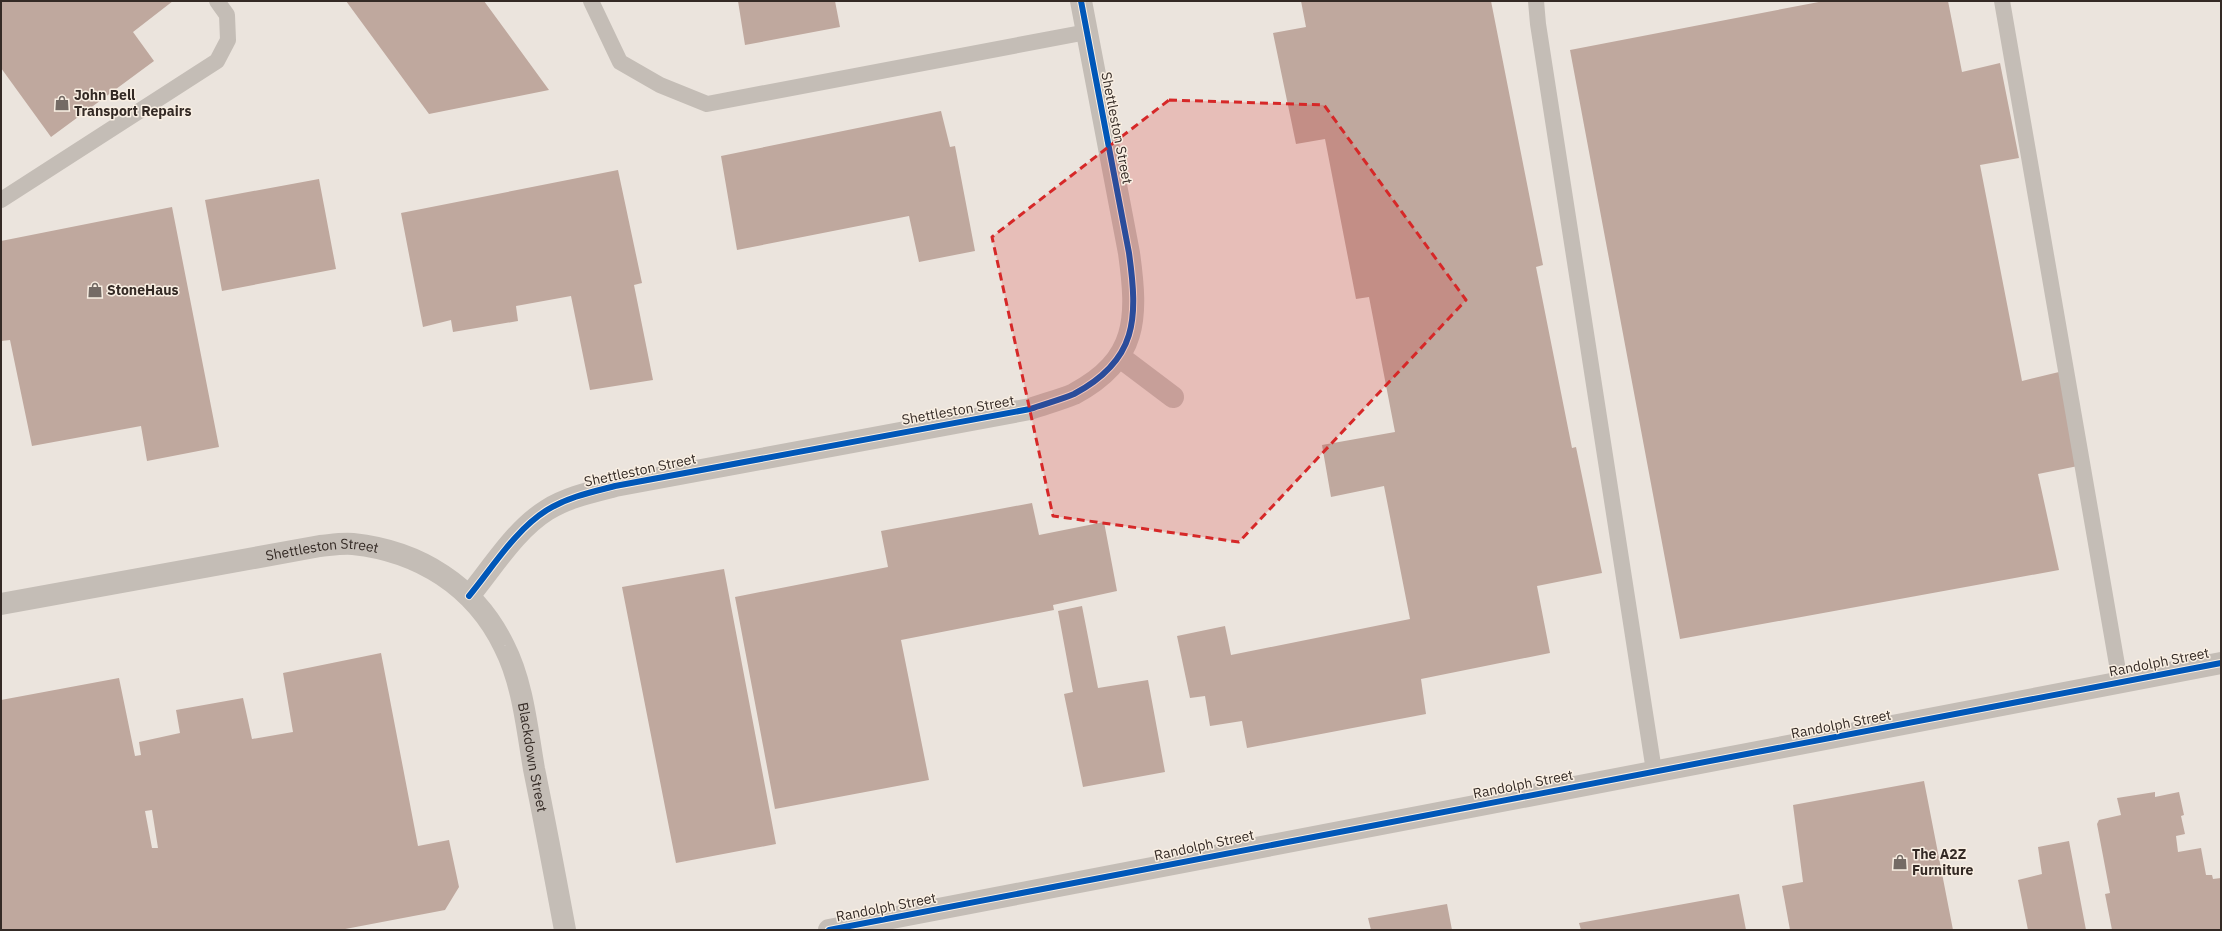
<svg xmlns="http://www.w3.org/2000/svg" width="2222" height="931" font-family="'IBM Plex Sans',sans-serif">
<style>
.building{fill:#bfa89e;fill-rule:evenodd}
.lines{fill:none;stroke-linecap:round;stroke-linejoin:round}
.service{stroke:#c4bdb6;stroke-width:16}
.minor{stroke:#c4bdb6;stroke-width:22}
.cycleway-casing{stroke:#f9efe3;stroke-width:8}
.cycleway{stroke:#0057b8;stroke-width:6}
.marked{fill:#d62828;fill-opacity:0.2;stroke:#d62828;stroke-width:3;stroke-dasharray:8 5;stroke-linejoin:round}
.labels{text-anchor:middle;stroke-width:3;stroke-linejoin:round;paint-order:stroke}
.poi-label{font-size:14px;font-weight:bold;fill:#342a25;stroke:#f9efe3;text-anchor:start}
.street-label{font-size:14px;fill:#342a25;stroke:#f9efe3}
</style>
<rect width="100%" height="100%" fill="#ebe4dd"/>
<!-- building -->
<path class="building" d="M1,1h172l-40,31 21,29 -103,76 -50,-69z
M346,1h138l65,89 -120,24z
M738,1h97l5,26 -95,18z
M1301,1h190l52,264 -7,2 36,181 4,-1 26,126 -65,13 13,67 -129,26 5,35 -179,34 -5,-27 -32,5 -5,-30 -15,2 -13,-62 48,-10 6,29 179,-36 -26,-133 -53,11 -9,-52 73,-13 -26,-135 -13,2 -31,-160 -29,5 -23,-111 33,-6z
M1824,1h124l14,71 38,-9 19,95 -39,7 42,216 37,-9 19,94 -40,8 21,96 -379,69 -110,-589z
M941,111l9,36 5,-1 20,105 -56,11 -10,-46 -172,34 -16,-94z
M618,170l24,113 -8,2 19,95 -63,10 -19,-94 -55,10 2,15 -65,11 -2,-12 -28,7 -22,-114z
M319,179l17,90 -114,22 -17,-91z
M172,207l47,240 -72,14 -6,-35 -109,20 -22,-106 -9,1v-100z
M1032,503l7,32 65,-13 13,69 -64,14 1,5 -153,30 28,140 -154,29 -40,-212 153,-30 -7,-36z
M724,569l52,275 -100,19 -54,-276z
M1082,606l16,82 50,-8 17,92 -82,15 -19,-93 9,-2 -15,-81z
M381,653l37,193 31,-6 10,47 -14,23 -105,20h-339v-230l118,-22 16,78 6,-1 -2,-13 41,-9 -4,-23 67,-12 9,41 41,-7 -10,-59zM152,810l6,38h-6l-7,-37z
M1924,781l29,149h-163l-8,-44 21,-4 -10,-77z
M2155,792v5l24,-5 5,23 -3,1 4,18 -9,2 2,16 23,-4 5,27h6l1,4 8,-1v52h-109l-7,-36 5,-1 -13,-69 2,-4 22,-5 -4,-17z
M2069,841l17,89h-58l-10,-50 24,-6 -4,-27z
M1739,894l7,36h-165l-2,-7z
M1447,904l5,26h-81l-3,-12z"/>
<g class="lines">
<!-- service -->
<path class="service" d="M591,1l29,61 40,23 47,19 380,-72
M1536,1l2,23 116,747
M2002,1l118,681
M1,200l216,-139 11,-21 -1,-25 -10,-14"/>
<!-- minor -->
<g class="minor">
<path d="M1120,357l53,40"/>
<path d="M469,596c24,-29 46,-66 78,-86 21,-13 45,-18 68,-24l415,-77c14,-5 30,-9 44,-15 64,-34 64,-76 55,-141l-48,-252"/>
<path id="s1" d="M1,604l319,-58c11,-1 22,-3 33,-2 66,7 122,42 151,102 19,37 23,83 30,123 11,54 21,107 31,161"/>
<path d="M829,930l1392,-267"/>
</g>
<!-- cycleway casing -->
<g class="cycleway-casing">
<path id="cycleway" d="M469,596c24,-29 46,-66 78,-86 21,-13 45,-18 68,-24l415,-77c14,-5 30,-9 44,-15 64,-34 64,-76 55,-141l-48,-252
M829,930l1392,-267"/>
</g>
<!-- cycleway -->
<use href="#cycleway" class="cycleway"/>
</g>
<!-- marked area -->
<path class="marked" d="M1169,100l155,5 142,195 -227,242 -186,-26 -61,-279z"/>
<!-- icons -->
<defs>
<g id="shop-bare" transform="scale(1.2)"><path d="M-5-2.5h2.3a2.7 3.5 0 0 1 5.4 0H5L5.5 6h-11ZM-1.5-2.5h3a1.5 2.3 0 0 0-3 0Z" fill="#746b65" stroke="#f9efe3" stroke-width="2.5" paint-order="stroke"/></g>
</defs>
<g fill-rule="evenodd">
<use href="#shop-bare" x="62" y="103"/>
<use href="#shop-bare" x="95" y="290"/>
<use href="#shop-bare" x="1900" y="862"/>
</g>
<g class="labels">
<!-- poi labels -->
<g class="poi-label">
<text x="74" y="100">John Bell<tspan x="74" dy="16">Transport Repairs</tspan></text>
<text x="107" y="295">StoneHaus</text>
<text x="1912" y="859">The A2Z<tspan x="1912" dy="16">Furniture</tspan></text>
</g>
<!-- street labels -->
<g class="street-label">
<text transform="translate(1117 128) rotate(79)" y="5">Shettleston Street</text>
<text transform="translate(958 410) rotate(-10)" y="5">Shettleston Street</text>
<text transform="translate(640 470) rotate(-12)" y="5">Shettleston Street</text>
<text dy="5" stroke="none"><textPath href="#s1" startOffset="326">Shettleston Street</textPath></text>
<text transform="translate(2159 662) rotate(-11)" y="5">Randolph Street</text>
<text transform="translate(1841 724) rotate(-11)" y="5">Randolph Street</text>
<text dy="5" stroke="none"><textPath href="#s1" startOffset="663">Blackdown Street</textPath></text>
<text transform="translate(1523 784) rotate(-11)" y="5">Randolph Street</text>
<text transform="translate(1204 845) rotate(-12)" y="5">Randolph Street</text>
<text transform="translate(886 907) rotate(-11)" y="5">Randolph Street</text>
</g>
</g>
<!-- border -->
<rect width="2222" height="931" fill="none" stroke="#342a25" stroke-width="4"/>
</svg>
